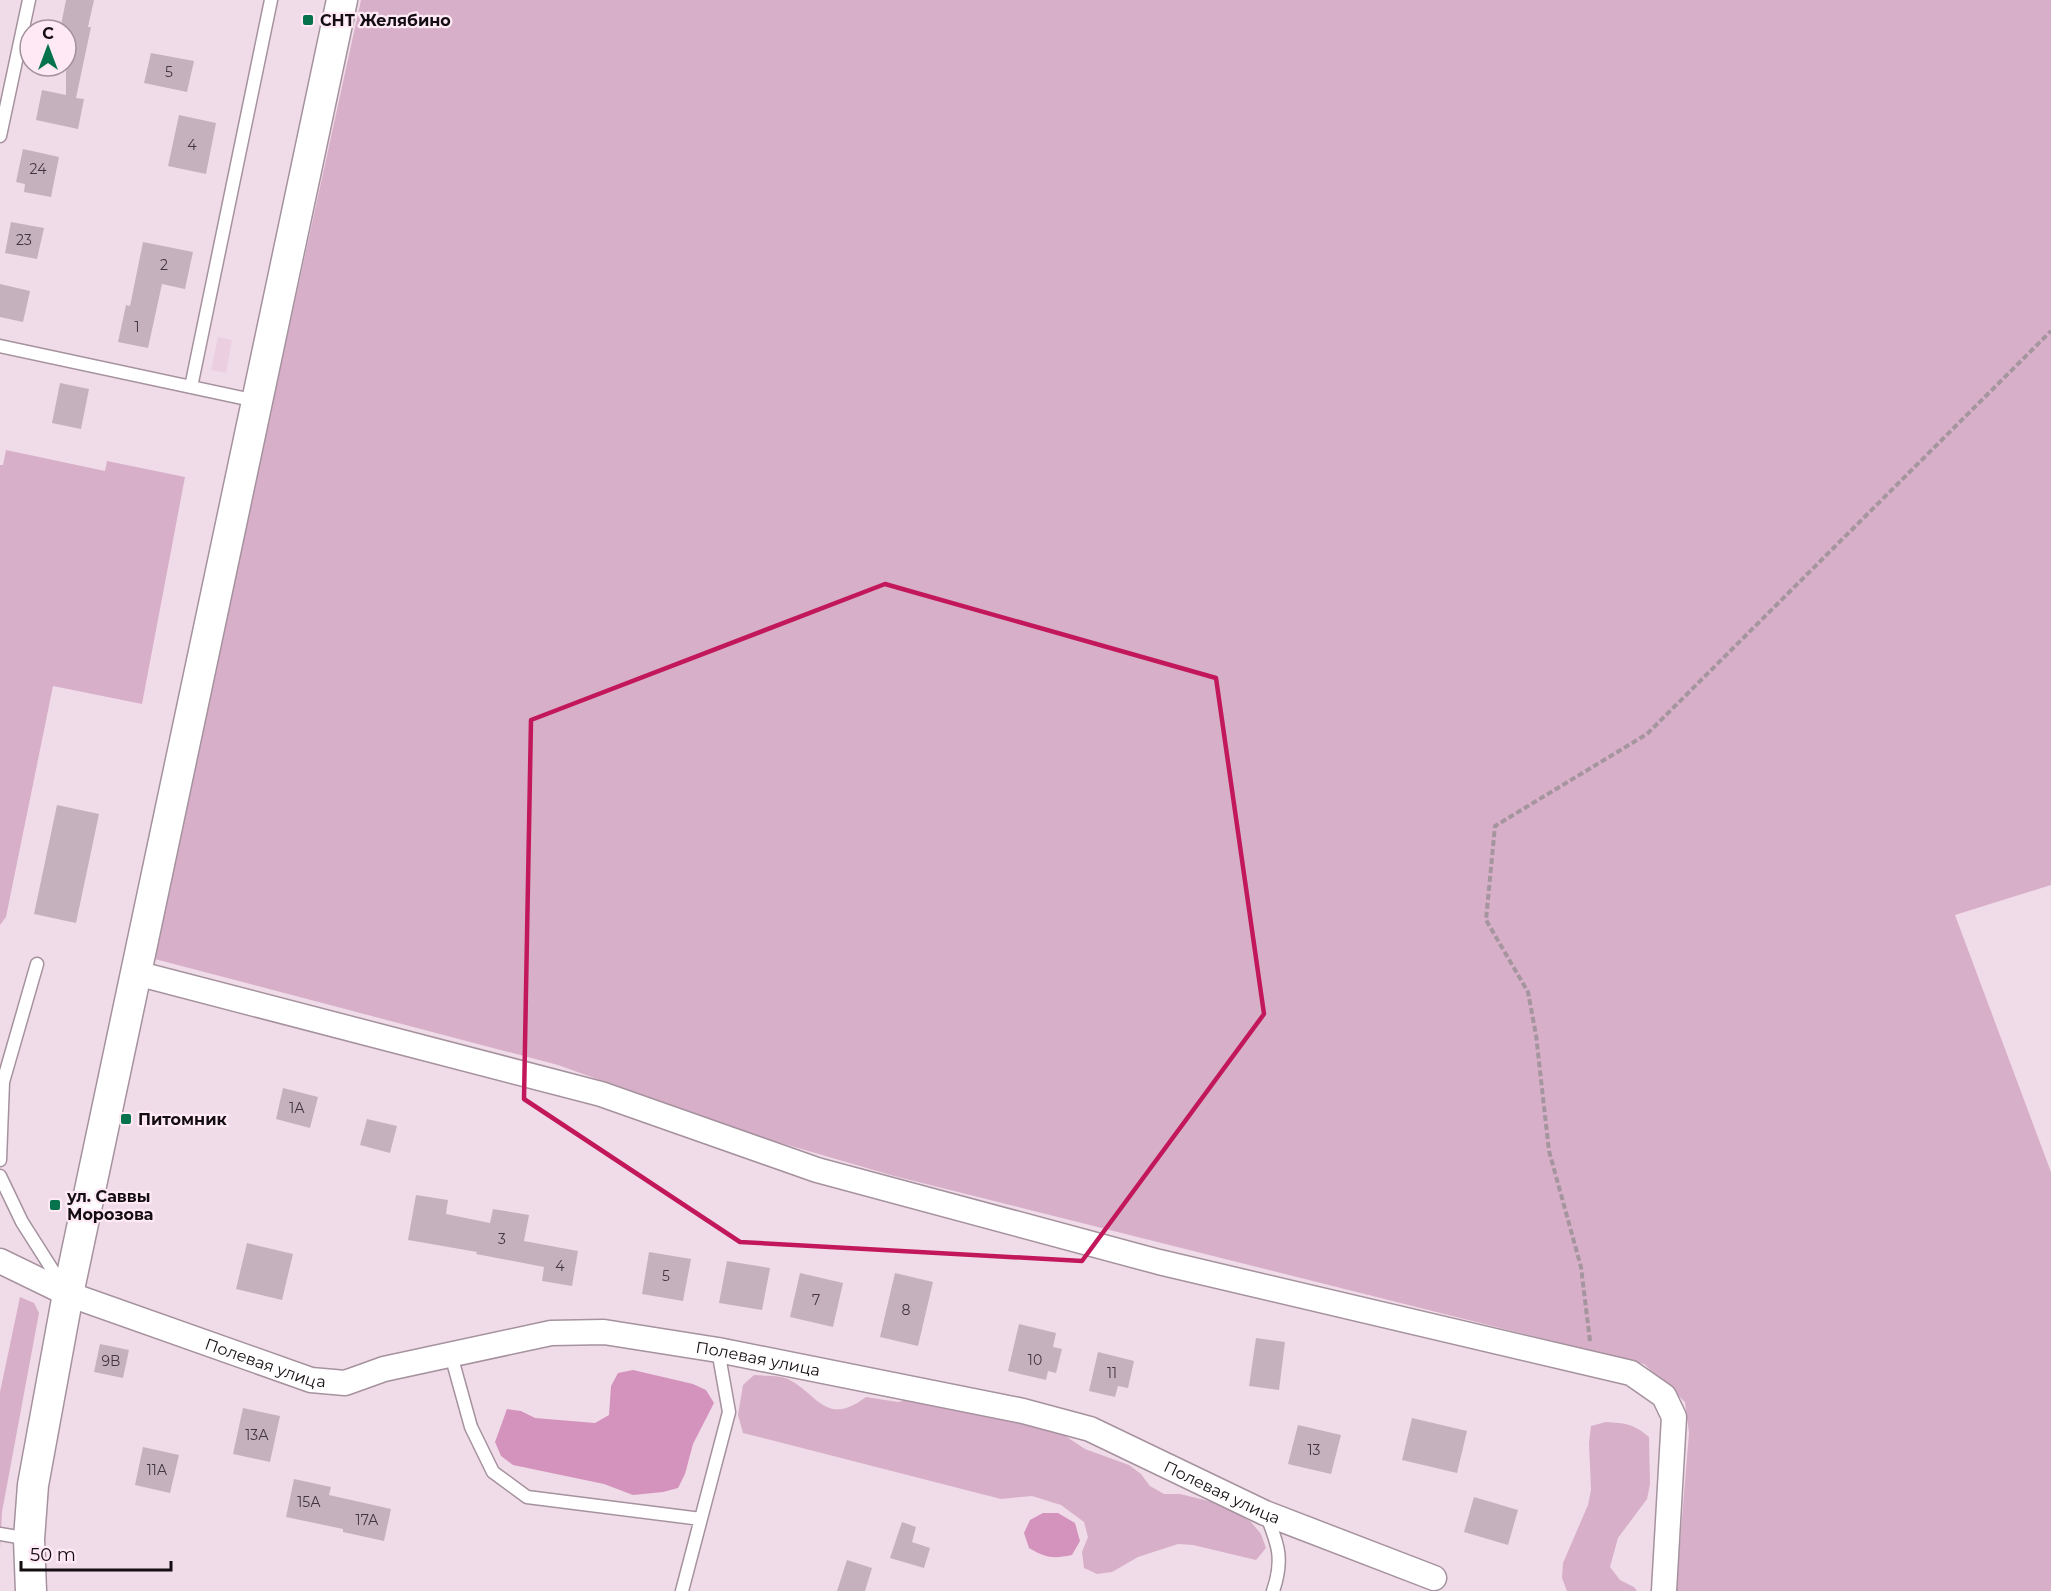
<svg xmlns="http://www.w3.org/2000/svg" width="2051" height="1591" font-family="Montserrat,sans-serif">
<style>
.built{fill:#ebcfe0}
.green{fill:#d8afc8}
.water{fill:#d493bd}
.building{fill:#c5b1bd}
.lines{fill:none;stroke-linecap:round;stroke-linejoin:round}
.service-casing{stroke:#a5929e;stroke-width:15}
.minor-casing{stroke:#a5929e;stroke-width:27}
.tertiary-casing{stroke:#a5929e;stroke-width:33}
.path{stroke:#a4959e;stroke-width:4;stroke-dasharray:6 3;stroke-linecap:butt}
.service{stroke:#fff;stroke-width:12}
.minor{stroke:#fff;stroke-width:24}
.tertiary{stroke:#fff;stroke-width:30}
.marked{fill:none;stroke:#c2185b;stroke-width:4.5;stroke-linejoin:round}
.poi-dot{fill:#06734c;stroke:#fee9f5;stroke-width:2}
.labels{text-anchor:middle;stroke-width:4.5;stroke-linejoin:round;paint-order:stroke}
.number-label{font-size:14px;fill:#40363c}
.poi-label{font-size:16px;font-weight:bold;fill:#140d11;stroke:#fee9f5;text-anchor:start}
.street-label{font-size:16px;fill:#140d11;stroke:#fee9f5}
</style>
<rect width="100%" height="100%" fill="#f0dce8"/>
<!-- built -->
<path class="built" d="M218,337l14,3 -6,33 -15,-3z"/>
<!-- green -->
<path class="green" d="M361,0h1690v885l-96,30 96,257v419h-375l13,-158 -4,-31 -41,-38 -750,-188 -147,-43 -189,-68 -407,-107z
M6,450l99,21 2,-10 78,16 -43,227 -89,-18 -47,231 -6,8v-460h3z
M20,1297l14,6 5,10 -37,199 -2,37v-157z
M754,1375c11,1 24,0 34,4 31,16 38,48 78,18l32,5 15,-3 145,32 27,18 44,16 12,9 9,12 14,8h16l29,7 29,13 13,8 10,12 5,14 -10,12 -63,-15 -15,-1 -40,13 -26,15 -15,2 -13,-6 -2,-16 6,-15 -4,-15 -23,-17 -29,-9 -31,3 -258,-66 -5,-18 5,-30z
M1606,1422c19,1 28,2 43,15l1,47 -3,15 -29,39 -8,29 10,13 14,7 3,4h-70l-5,-13 1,-15 25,-58 3,-15 -2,-47 2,-17z"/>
<!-- water -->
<path class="water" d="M633,1370l60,14 13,6 8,13 -21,41 -8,30 -7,14 -15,4 -30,3 -29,-11 -91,-19 -12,-9 -6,-14 12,-33 14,2 14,7 60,5 14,-8 2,-29 7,-13z
M1043,1513h15l17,10 5,18 -8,14c-19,4 -26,3 -43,-7l-5,-15 6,-13z"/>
<!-- building -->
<path class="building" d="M66,0h28l-6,27h3l-15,71 8,1 -6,30 -42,-9 6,-30 24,5v-65h-6z
M151,53l43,8 -7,31 -43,-9z
M179,115l37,8 -10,51 -38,-8z
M23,149l36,8 -8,40 -27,-5 1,-8 -9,-2z
M11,222l33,6 -7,31 -32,-6z
M143,242l50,10 -8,37 -23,-5 -14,64 -30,-6 8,-37 4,1z
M0,284l30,7 -7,31 -23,-5z
M60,383l29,6 -8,40 -29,-6z
M57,805l42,9 -23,109 -42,-9z
M283,1088l35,9 -8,31 -34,-9z
M367,1119l30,7 -7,27 -30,-8z
M416,1195l32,5 -2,14 44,9 3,-14 36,6 -5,26 54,10 -6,35 -30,-5 2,-14 -68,-13 1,-2 -69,-12z
M247,1243l46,11 -11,46 -46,-11z
M649,1252l42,7 -8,42 -41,-7z
M727,1261l43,7 -8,42 -43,-7z
M800,1273l43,10 -10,44 -43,-10z
M895,1273l38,9 -15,64 -38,-9z
M1019,1324l37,9 -3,14 9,2 -6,24 -8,-2 -2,9 -38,-9z
M1256,1338l29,4 -6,48 -30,-4z
M100,1344l29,6 -6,28 -29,-6z
M1098,1352l36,9 -6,27 -10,-2 -3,11 -26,-6z
M243,1408l37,8 -10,46 -37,-8z
M1412,1418l55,13 -10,42 -55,-13z
M1298,1425l43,10 -10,39 -43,-10z
M143,1447l36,8 -9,38 -35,-8z
M294,1479l37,8 -2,8 62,14 -7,32 -41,-9v-3l-57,-12z
M1474,1497l44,13 -10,35 -44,-13z
M902,1522l14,5 -4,15 18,6 -6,20 -34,-10z
M847,1560l25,8 -7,23h-28z"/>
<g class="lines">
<!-- service casing -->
<g class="service-casing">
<path id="service" d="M0,136l29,-136
M0,346l256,55
M191,387l80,-387
M0,1160l3,-78 34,-118
M0,1176l22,46 42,66
M451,1355l20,72 22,45 34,25 174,22
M1266,1514c12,30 18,45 7,77
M0,1534l29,5
M682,1591l47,-179 -11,-62"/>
</g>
<!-- minor casing -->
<g class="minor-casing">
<g id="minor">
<path d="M136,973l465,121 216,76 342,92 472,111 33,23 10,21 -10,174"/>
<path id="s1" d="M0,1261l68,33 243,86 34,3 39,-14 167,-36 53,-1 114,18 305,61 67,18 175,84 169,65"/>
</g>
</g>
<!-- tertiary casing -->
<g class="tertiary-casing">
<path id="tertiary" d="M31,1591l-2,-52 4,-54 35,-191 274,-1294"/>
</g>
<!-- path -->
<path class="path" d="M1590,1341l-9,-74 -32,-116 -13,-116 -8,-43 -42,-72 9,-94 152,-92 404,-403"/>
<!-- service -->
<use href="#service" class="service"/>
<!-- minor -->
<use href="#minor" class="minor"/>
<!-- tertiary -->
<use href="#tertiary" class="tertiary"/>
</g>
<!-- marked area -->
<path class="marked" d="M885,584l331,94 48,336 -182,247 -342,-19 -216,-143 7,-379z"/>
<!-- markers -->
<g class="poi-dot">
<rect x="302" y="14" width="12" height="12" rx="3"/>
<rect x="120" y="1113" width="12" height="12" rx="3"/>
<rect x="49" y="1199" width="12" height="12" rx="3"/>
</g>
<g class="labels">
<!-- number labels -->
<g class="number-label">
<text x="169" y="77">5</text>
<text x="192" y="150">4</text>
<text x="38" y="174">24</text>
<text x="24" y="245">23</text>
<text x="164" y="270">2</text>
<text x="137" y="332">1</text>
<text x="297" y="1113">1А</text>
<text x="502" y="1244">3</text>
<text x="560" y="1271">4</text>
<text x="666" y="1281">5</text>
<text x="816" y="1305">7</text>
<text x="906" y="1315">8</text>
<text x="1035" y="1365">10</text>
<text x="111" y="1366">9В</text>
<text x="1112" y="1378">11</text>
<text x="257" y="1440">13А</text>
<text x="1314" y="1455">13</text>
<text x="157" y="1475">11А</text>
<text x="309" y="1507">15А</text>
<text x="367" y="1525">17А</text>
</g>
<!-- poi labels -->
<g class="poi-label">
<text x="320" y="26">СНТ Желябино</text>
<text x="138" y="1125">Питомник</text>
<text x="67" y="1202">ул. Саввы<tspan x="67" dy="18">Морозова</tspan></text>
</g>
<!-- street labels -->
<g class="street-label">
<text dy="6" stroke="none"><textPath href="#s1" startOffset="789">Полевая улица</textPath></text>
<text dy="6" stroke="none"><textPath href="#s1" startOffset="285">Полевая улица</textPath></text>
<text dy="6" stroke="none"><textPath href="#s1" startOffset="1275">Полевая улица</textPath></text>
</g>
</g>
<!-- north arrow -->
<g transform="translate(48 48)"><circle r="28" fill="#fee9f5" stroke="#a0919a" stroke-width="1.5"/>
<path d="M0-4.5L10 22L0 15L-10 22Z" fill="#06734c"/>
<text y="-9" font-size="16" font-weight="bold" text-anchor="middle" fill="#140d11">С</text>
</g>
<!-- scale -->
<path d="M21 1561v9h150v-9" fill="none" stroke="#140d11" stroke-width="3"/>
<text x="30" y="1561" font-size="18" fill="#140d11" stroke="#fee9f5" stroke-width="4.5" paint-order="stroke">50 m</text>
</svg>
